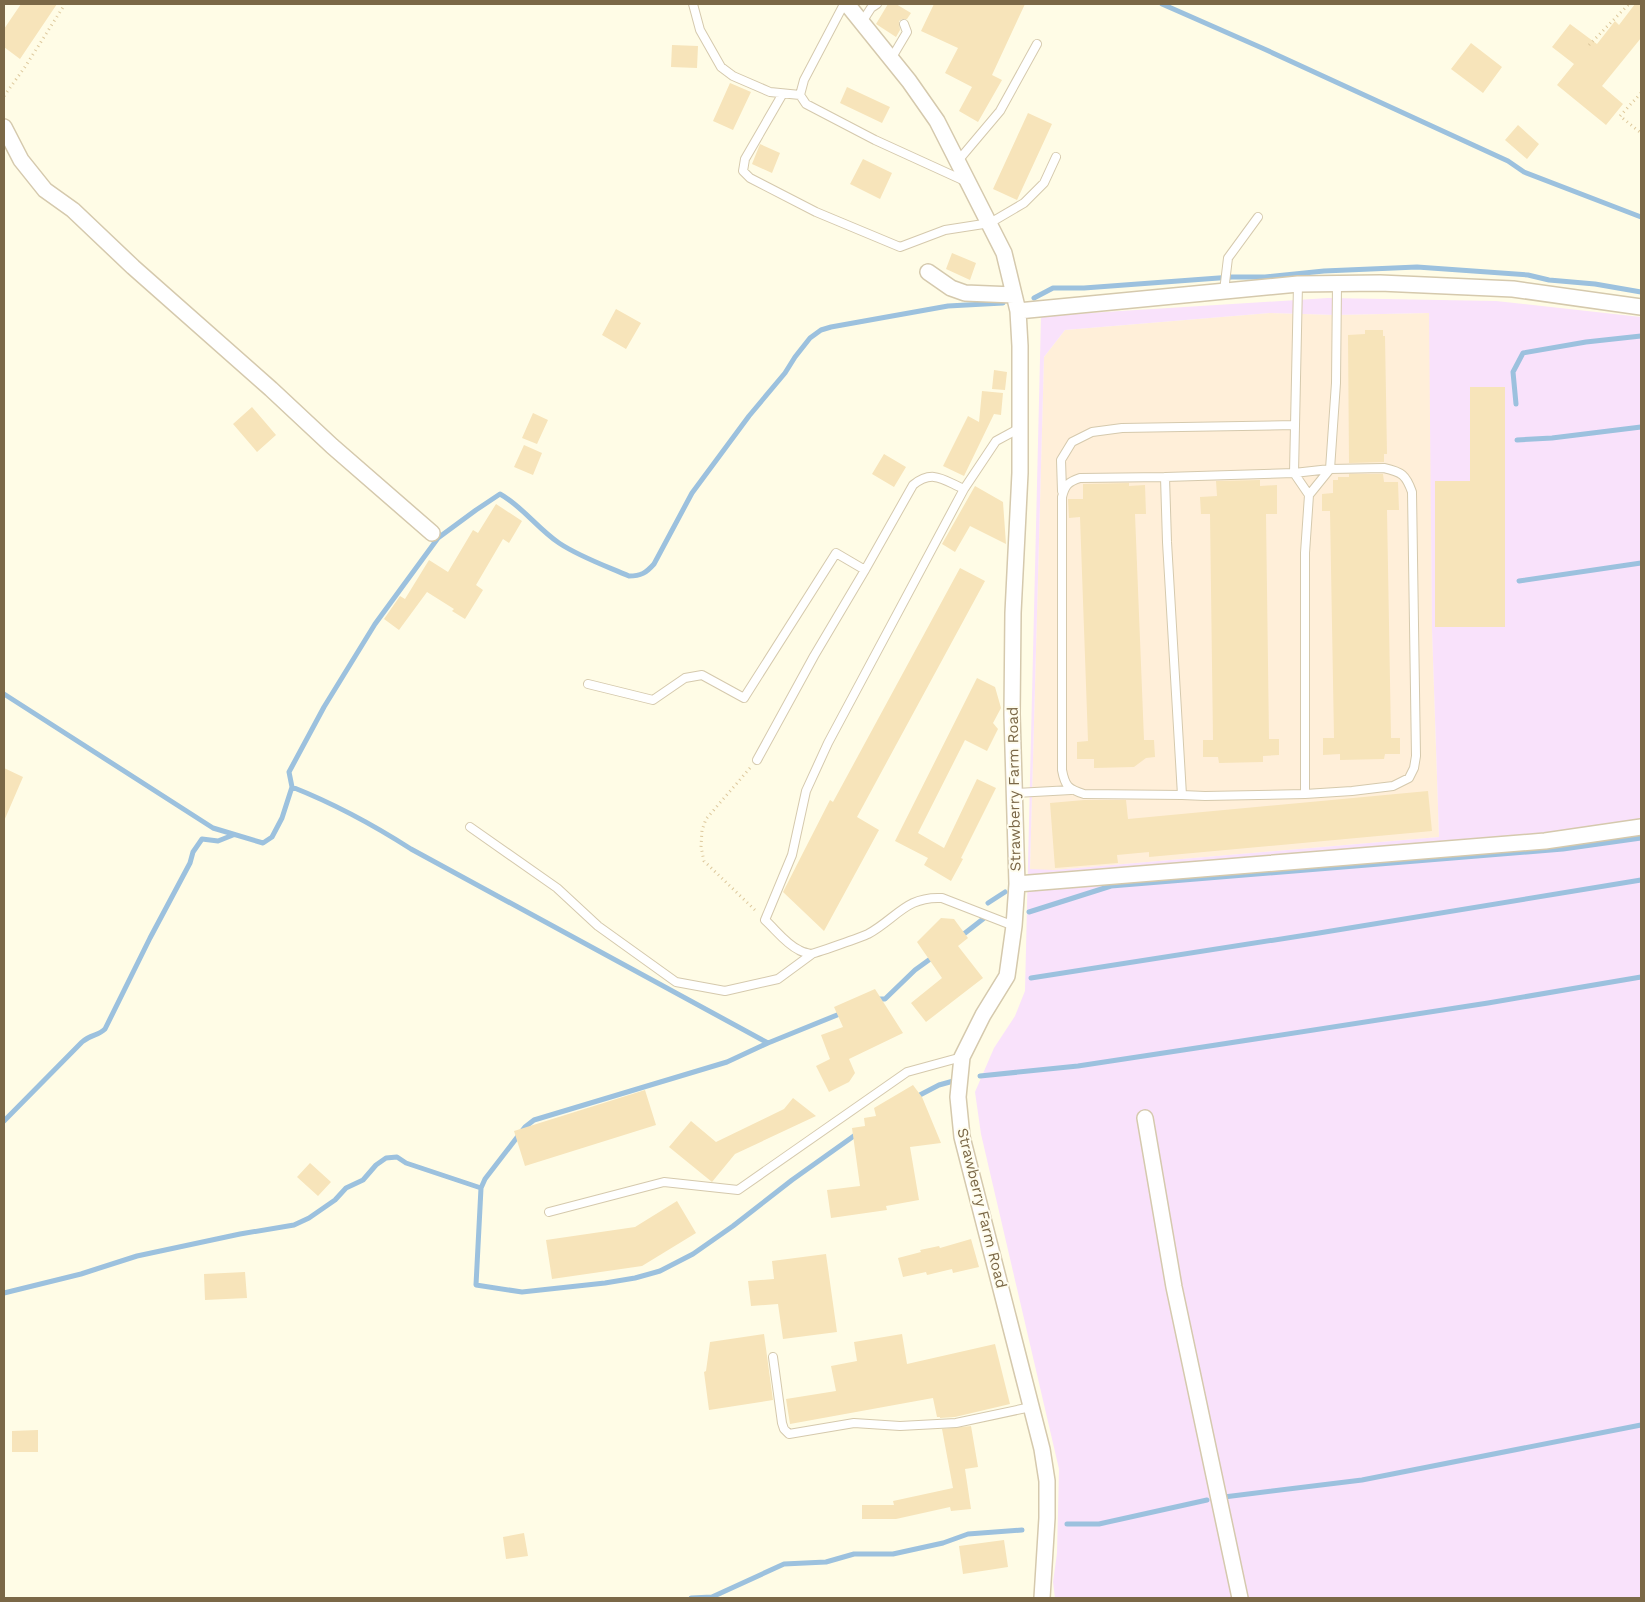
<svg xmlns="http://www.w3.org/2000/svg" width="1645" height="1602" font-family="'Work Sans',sans-serif">
<style>
.commercial{fill:#ffefd9}
.education{fill:#f9e2fb;fill-rule:evenodd}
.lines{fill:none;stroke-linecap:round;stroke-linejoin:round}
.stream{stroke:#9cc1de;stroke-width:5}
.building{fill:#f7e4ba}
.service-casing{stroke:#d5c9ad;stroke-width:10}
.minor-casing{stroke:#d5c9ad;stroke-width:18}
.path{stroke:#ddc89c;stroke-width:3;stroke-dasharray:1 4;stroke-linecap:butt}
.service{stroke:#fff;stroke-width:8}
.minor{stroke:#fff;stroke-width:15}
.labels{text-anchor:middle;stroke-width:4;stroke-linejoin:round;paint-order:stroke}
.street-label{font-size:15px;fill:#7b6847;stroke:#fffdee}
</style>
<rect width="100%" height="100%" fill="#fffce6"/>
<!-- commercial -->
<path class="commercial" d="M1270,313l66,2 94,-2 2,316 7,208 -385,33h-24l14,-513 21,-27z"/>
<!-- education -->
<path class="education" d="M1328,298l168,3 145,16v1281h-586l-2,-16 4,-29 2,-84 -78,-335 -6,-42 19,-44 21,-32 10,-25 16,-675zM1270,313l66,2 93,-2 3,316 7,208 -385,33 -24,-1 14,-512 21,-27z"/>
<g class="lines">
<!-- stream -->
<path class="stream" d="M1162,4l100,44 246,113 16,11 117,45
M1034,298l19,-10h31l148,-11h33l59,-6 93,-4 111,8 21,5 46,4 46,8
M1516,404l-3,-32 10,-19 63,-11 55,-6
M1517,440l35,-2 89,-11
M1519,581l122,-18
M4,694l209,134 50,15 9,-6 10,-19 10,-31 -3,-15 35,-65 51,-83 63,-86 38,-28 24,-16c22,12 38,35 59,49 21,14 47,23 70,33 12,0 17,-3 25,-12l38,-71 57,-77 36,-43 10,-16 15,-19 11,-8 10,-3 50,-9 67,-12 55,-3
M292,787c43,17 80,37 119,62l357,194
M988,903l17,-11
M1029,912l82,-26 452,-37 78,-11
M960,937l23,-18
M1031,978l288,-45 322,-53
M875,999h10l30,-29 18,-13
M842,1013l-74,30 -41,19 -193,58 -9,7 -40,52 -4,9 -5,97 46,7 83,-9 30,-5 25,-7 33,-17 40,-28 59,-46 66,-47
M980,1076l98,-10 138,-21 272,-42 153,-26
M916,1097l23,-12 18,-5
M4,1121l78,-79c9,-8 16,-6 23,-13l45,-91 40,-75 3,-11 9,-13 16,2 15,-6
M4,1293l77,-19 56,-18 103,-22 54,-9 15,-7 26,-18 11,-12 17,-8 13,-15 10,-7 11,-1 9,6 75,25
M1224,1497l138,-17 279,-55
M1067,1524h32l108,-24
M691,1598l21,-1 72,-33 42,-2 28,-8h39l50,-11 25,-9 54,-4"/>
</g>
<!-- building -->
<path class="building" d="M21,4h36l-37,55 -16,-12v-18z
M888,4h8l15,9 -4,6h-5l-3,2 1,9 -4,7 -20,-13z
M934,4h91l-33,71 10,5 -24,42 -19,-11 13,-24 -27,-14 13,-25 -37,-17z
M1635,4h6v34l-39,48 21,18 -17,21 -49,-40 17,-21 -22,-17 18,-23 27,20 18,-23 4,4z
M1471,43l31,24 -19,26 -32,-24z
M672,45l26,1 -1,22 -26,-1z
M730,83l21,9 -18,38 -20,-9z
M847,87l43,20 -8,16 -42,-20z
M1028,113l24,11 -35,76 -24,-11z
M1518,125l21,19 -12,15 -22,-19z
M760,144l20,9 -8,20 -20,-9z
M863,159l29,14 -12,26 -30,-15z
M952,253l24,10 -6,17 -24,-11z
M616,309l25,14 -15,26 -24,-14z
M1365,330h18v6h2l2,118h-3v8l-35,1 -1,-128 17,-1z
M994,370l13,2 -2,18 -13,-1z
M1470,387h35v240h-70v-146h35z
M982,391l21,2 -2,22 -7,-1 -30,62 -21,-10 25,-50 11,6z
M252,407l24,28 -19,17 -24,-28z
M533,413l15,7 -11,24 -15,-6z
M524,445l18,8 -9,22 -19,-8z
M884,454l22,13 -12,20 -22,-13z
M1349,474h34l1,8h14l1,28h-12l4,228h9v16h-15l-1,5 -44,1v-6l-17,1v-17h11l-4,-227h-8v-17l11,-1v-13h5v-3h11z
M1260,480v6l17,-1v29h-11l3,225h10v16l-16,1v6l-44,1 -1,-6h-15v-17h10l-3,-226h-9l-1,-17 17,-1 -1,-15z
M1129,483v3l16,-1 1,29h-11l9,226h10l1,17 -9,1 -12,9 -40,1v-9h-17v-17l11,-1 -8,-224 -11,1 -1,-19h15v-15z
M975,486l28,16 3,42 -36,-18 -15,26 -13,-8z
M496,504l26,17 -13,22 -6,-4 -27,46 7,5 -18,29 -13,-8 2,-2 -27,-17 -28,38 -15,-11 16,-23 5,3 24,-39 19,12 25,-42 5,3z
M960,568l25,13 -128,236 22,13 -55,101 -41,-39 47,-92 3,2z
M977,678l18,9 6,21 -8,15 5,6 -11,22 -22,-11 -47,93 26,15 33,-69 19,9 -35,70 2,1 -12,22 -27,-16 4,-7 -33,-17z
M4,768l19,9 -19,44z
M1428,791l4,40 -283,26v-5l-32,3 1,8 -63,5 -5,-65 34,-3h42l2,19z
M941,918l13,1 14,19 -10,8 25,32 -57,44 -15,-19 31,-25 -25,-36z
M875,989l28,44 -54,26 6,14 -6,9 -20,10 -13,-26 14,-7 -9,-24 22,-8 -9,-20z
M913,1085l9,12 19,46 -31,4 9,53 -33,6 1,4 -56,8 -4,-28 33,-4 -8,-58 13,-2 -1,-8 12,-2 -2,-8z
M645,1090l11,35 -131,41 -11,-35z
M793,1098l23,18 -81,38 -23,28 -43,-35 22,-26 25,21 68,-33z
M310,1163l21,19 -13,14 -21,-19z
M677,1201l19,32 -54,33 -90,13 -6,-39 89,-13z
M971,1239l8,28 -26,6 -1,-4 -25,6 -1,-3 -23,5 -5,-19 23,-6 -1,-2 19,-4 1,2z
M826,1254l11,78 -54,7 -5,-35 -27,2 -3,-25 26,-2 -2,-18z
M245,1272l2,26 -42,2 -1,-26z
M764,1334l9,66 -64,10 -5,-38 2,-1 4,-29z
M902,1334l5,30 88,-20 15,60 -55,13 -15,1v-1h-3l-4,-19 -143,26 -4,-25 50,-8 -5,-25 26,-5 -3,-19z
M971,1426l7,41 -13,2 6,40 -20,2 -1,-4 -54,12h-34v-14h32l-1,-4 60,-13 -11,-59z
M38,1430v22h-26v-21z
M524,1533l4,23 -22,3 -3,-22z
M1004,1540l4,27 -45,7 -4,-28z"/>
<g class="lines">
<!-- service casing -->
<g class="service-casing">
<path id="service" d="M693,4l7,26 21,37 12,9 37,16 30,3
M844,4l-40,76 -4,15 6,9 69,36 92,42
M862,22l9,-14 6,-4
M891,59l16,-27 -3,-8
M782,95l-37,64 -2,12 7,7 66,34 84,35 45,-17 45,-7 34,-20 20,-20 12,-26
M957,162l43,-51 37,-67
M1298,284l-4,189 15,22 -4,58v241
M1224,291l4,-33 30,-41
M1384,468c18,4 22,7 28,24l4,264 -2,12 -5,10 -16,8 -41,5 -47,3 -100,2 -23,-1 -15,-253 -2,-65 129,-4 36,-4z
M1165,477l-85,1c-12,4 -15,7 -18,19v273c3,16 6,19 22,24l98,1
M1062,491l-1,-31 11,-18 20,-10 30,-4 173,-3
M1309,495l21,-26 6,-86 1,-99
M588,684l65,16 32,-22 17,-3 42,23 92,-145 29,17
M757,760l57,-104 51,-86 48,-85c20,-16 30,-5 51,4
M1014,793l57,-3
M470,827l87,61 41,38 78,56 49,9 53,-12 34,-25
M1014,926l-72,-28c-36,-2 -45,20 -74,36 -4,2 -54,20 -58,20 -3,-1 -8,-2 -11,-4 -13,-6 -23,-20 -34,-30l27,-65 14,-64 22,-48 136,-254 32,-48 24,-13
M549,1212l115,-30 74,8 169,-118 55,-15
M773,1357l9,66 2,6 5,5 65,-11 46,3 56,-3 75,-16"/>
</g>
<!-- minor casing -->
<g class="minor-casing">
<path id="minor" d="M847,4l62,77 28,40 67,132 14,58 2,35v127l-7,140 -1,101 5,170 -3,42 -7,50 -24,39 -21,42 -4,40 4,40 80,312 5,32v37l-5,80
M4,127l17,33 24,30 28,20 60,57 138,122 61,57 100,87
M928,272l23,16 14,5 49,2
M1018,311l280,-27 82,-1 133,6 128,18
M1017,884l528,-43 96,-14
M1145,1118l29,169 66,311"/>
</g>
<!-- path -->
<path class="path" d="M1589,45l40,-41
M1641,93l-21,23 21,17
M4,96l21,-29 40,-63
M750,768l-44,51 -4,11 -1,17 3,14 53,51"/>
<!-- service -->
<use href="#service" class="service"/>
<!-- minor -->
<use href="#minor" class="minor"/>
</g>
<g class="labels">
<!-- street labels -->
<g class="street-label">
<text transform="translate(1014 789) rotate(-91)" y="5">Strawberry Farm Road</text>
<text transform="translate(982 1208) rotate(76)" y="5">Strawberry Farm Road</text>
</g>
</g>
<!-- border -->
<rect width="1645" height="1602" fill="none" stroke="#7b6847" stroke-width="10"/>
</svg>
